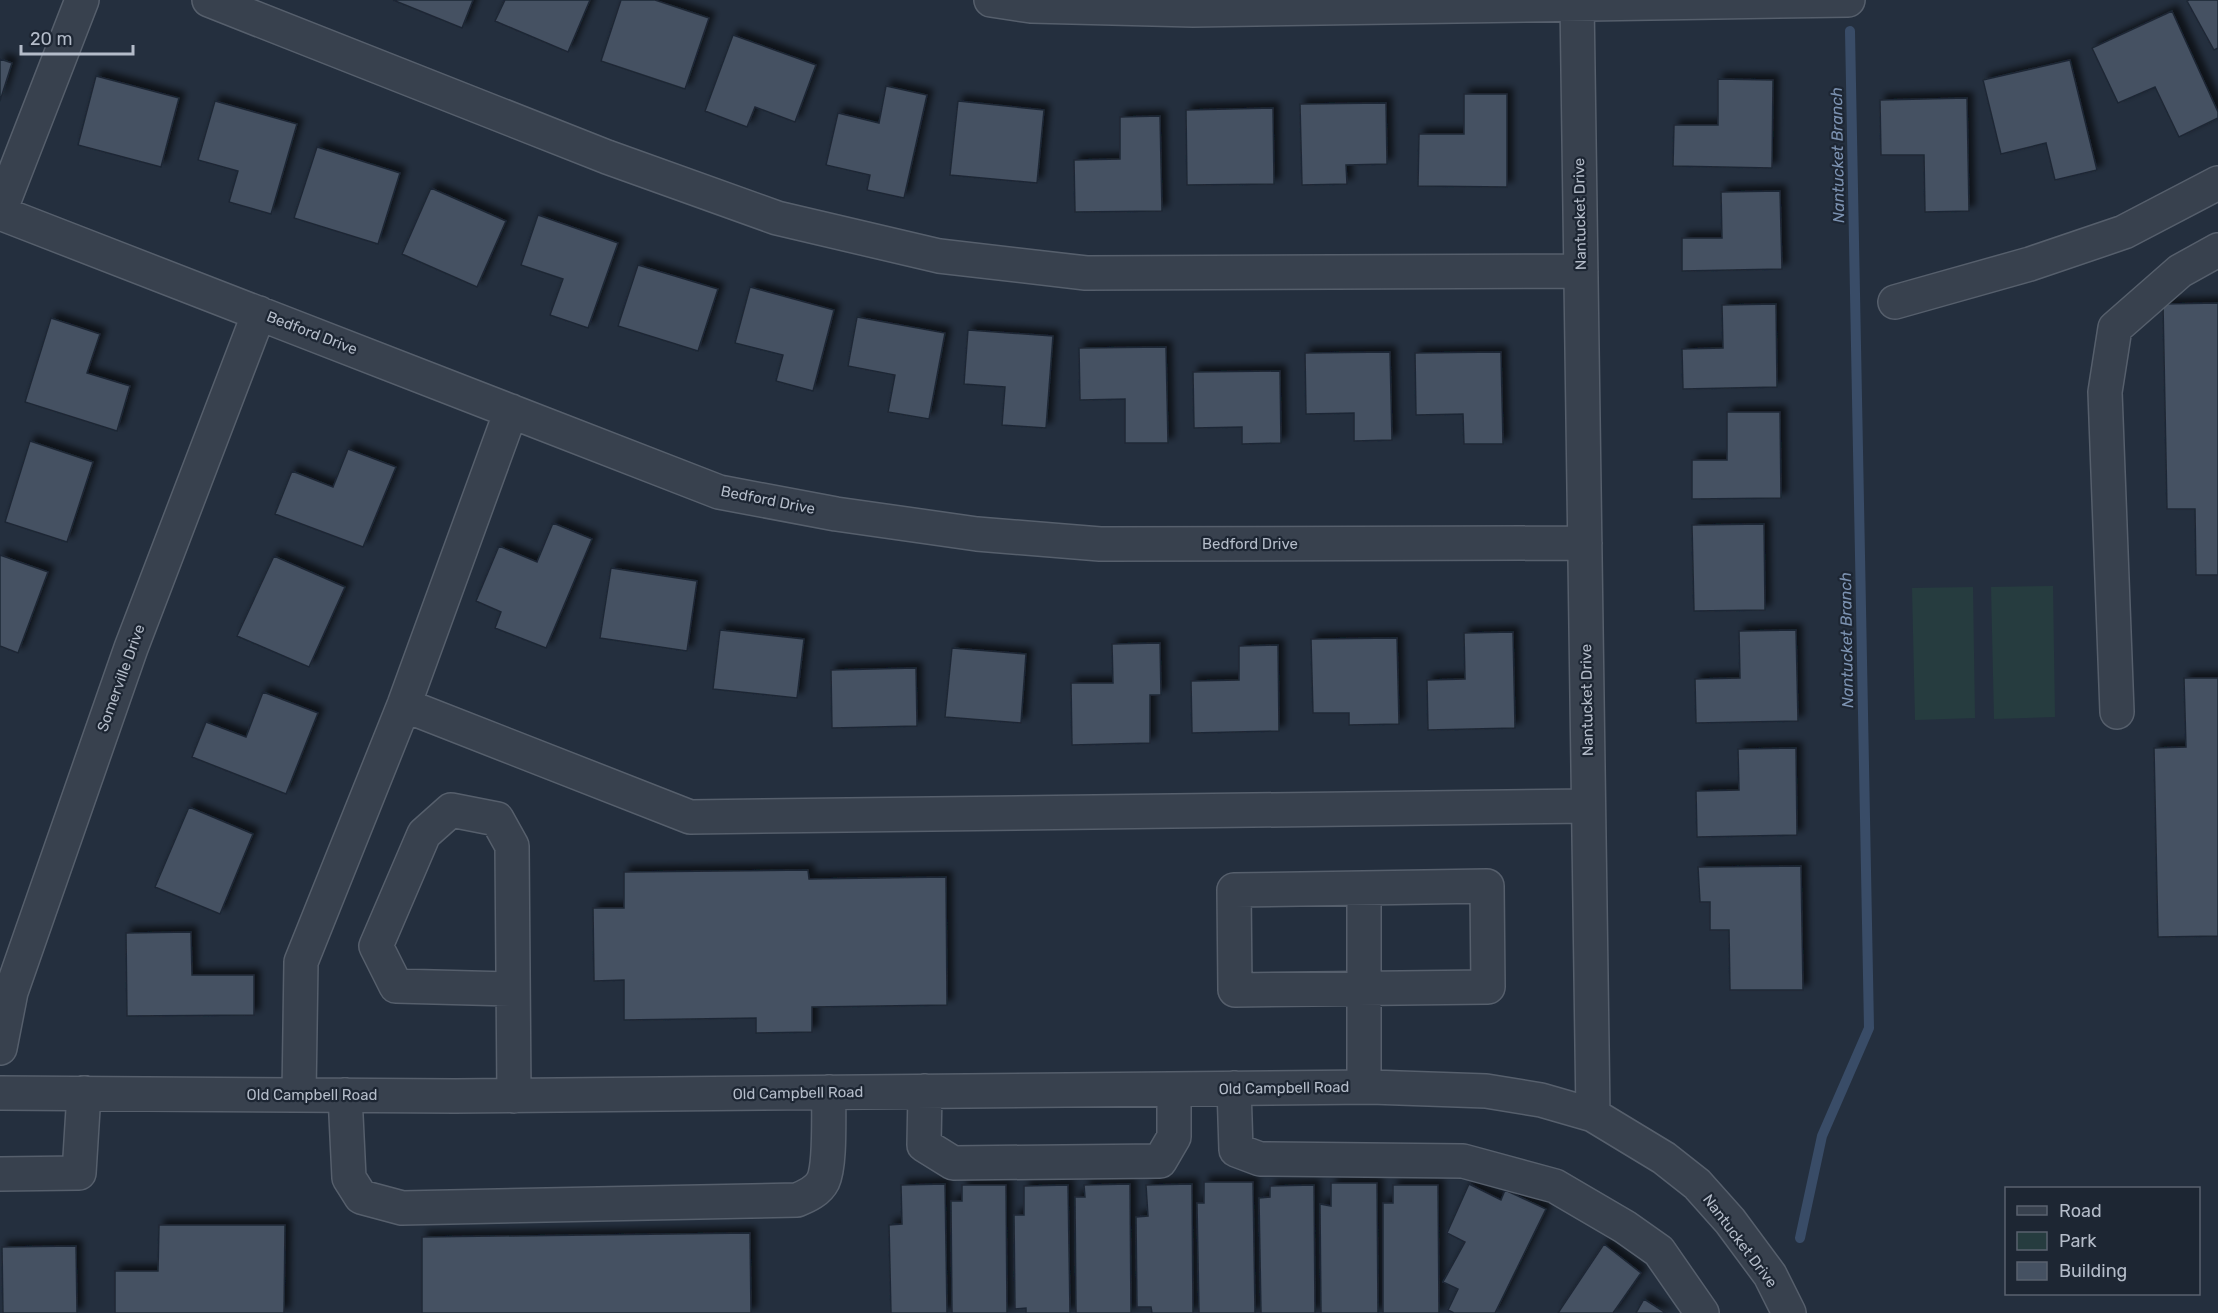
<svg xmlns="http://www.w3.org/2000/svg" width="2218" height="1313" font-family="Rubik,sans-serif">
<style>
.green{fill:#263c3f}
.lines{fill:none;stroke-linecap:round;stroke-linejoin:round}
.stream{stroke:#394c67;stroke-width:10}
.building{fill:#455162;stroke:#1f2835;stroke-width:1.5;filter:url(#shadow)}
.minor-casing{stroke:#565f6c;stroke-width:36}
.minor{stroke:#38414e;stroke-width:33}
.labels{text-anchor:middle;stroke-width:4.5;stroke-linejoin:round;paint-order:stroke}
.street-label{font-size:15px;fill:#b4bcc9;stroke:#1d2633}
.water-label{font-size:16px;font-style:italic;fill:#7c92b1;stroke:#1d2633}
</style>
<defs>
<filter id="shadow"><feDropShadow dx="5.5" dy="-5.5" stdDeviation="3" flood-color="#0009"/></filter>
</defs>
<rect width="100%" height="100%" fill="#242f3e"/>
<!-- green -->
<path class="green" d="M2053,586l2,131 -61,2 -3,-132z
M1973,587l2,131 -60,2 -3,-132z"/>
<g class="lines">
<!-- stream -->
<path class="stream" d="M1800,1238l22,-102 47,-108 -19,-997"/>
</g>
<!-- building -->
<path class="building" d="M393,0h80l-11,28z
M505,0h85l-22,52 -73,-31z
M621,0h34l54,18 -24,71 -84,-28z
M2189,0h29v48l-4,2 -27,-49z
M2172,11l46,101v6l-39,19 -24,-50 -37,16 -26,-55z
M733,35l83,30 -21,57 -40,-15 -8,20 -42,-16z
M0,59l12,4 -12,38z
M2070,60l27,110 -42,10 -9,-37 -45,11 -18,-74z
M96,76l83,22 -18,69 -83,-22z
M1718,79l55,1 -1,88 -99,-2 1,-41h44z
M886,86l41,9 -23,103 -37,-8 3,-15 -44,-10 12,-52 41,10z
M1464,94h43v93l-89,-1 1,-52h45z
M1967,98l2,113 -44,1 -1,-57h-43l-1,-55z
M215,101l82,23 -26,90 -42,-12 9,-31 -40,-11z
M958,101l86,9 -7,73 -87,-8z
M1386,103l1,61 -41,1 1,19 -45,1 -2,-81z
M1273,108l1,76 -87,1 -1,-75z
M1160,116l2,95 -87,1 -1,-52 46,-1v-42z
M317,147l83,26 -22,71 -84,-26z
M431,188l75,33 -29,66 -75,-33z
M1780,191l2,78 -100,2v-33h40l-1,-46z
M538,215l80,28 -30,85 -38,-13 13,-36 -42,-14z
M638,265l80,24 -20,62 -80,-25z
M750,287l84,23 -21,81 -37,-10 7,-26 -48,-12z
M2218,303v272h-22l-1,-66h-28l-4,-205z
M1776,304l1,83 -94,2 -1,-40 41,-1 -1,-43z
M857,317l88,16 -16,86 -41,-7 7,-37 -47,-9z
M51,318l49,16 -13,39 43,13 -13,45 -92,-29z
M968,330l85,6 -7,92 -44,-3 3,-38 -41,-3z
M1166,347l2,96h-43v-44l-45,1 -1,-52z
M1390,352l2,88 -38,1v-28l-48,1 -1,-61z
M1501,352l2,92h-39l-1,-30 -47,1 -1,-62z
M1280,371l1,72 -39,1v-17l-48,1 -1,-56z
M1727,412h53l1,86 -89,1v-39h35z
M30,441l63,21 -26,80 -62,-20z
M348,449l48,18 -33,80 -88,-33 17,-43 41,16z
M553,523l39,16 -46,109 -51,-20 6,-16 -25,-11 23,-55 38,16z
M1764,524l1,86 -71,1 -2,-86z
M0,555l48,17 -30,81 -18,-7z
M274,556l71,31 -36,80 -72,-31z
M611,568l86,13 -10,70 -87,-13z
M720,630l84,9 -7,59 -84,-9z
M1796,630l2,91 -102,2 -1,-44 45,-1 -1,-47z
M1513,632l2,96 -87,2 -1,-50 38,-1 -1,-46z
M1397,638l2,86 -50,1v-12h-36l-2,-74z
M1160,643l1,52h-11v48l-78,2 -1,-62h42l-1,-39z
M1278,645l1,86 -87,2 -1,-52 48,-1v-34z
M952,648l74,6 -5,69 -76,-6z
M916,668l1,58 -85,2 -1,-58z
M2184,678h34v258l-60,1 -4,-189 32,-1z
M263,692l55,21 -32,81 -94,-37 14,-35 40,15z
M1796,748l1,87 -100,2 -1,-46 43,-1 -1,-41z
M189,807l64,27 -33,80 -65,-27z
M1801,866l2,124h-73l-1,-60h-19v-28h-10l-2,-35z
M808,870l1,9 137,-2 1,128 -135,2v25l-56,1v-15l-132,2v-40l-30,1 -1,-73h31v-36z
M191,932l1,43h62v40l-127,1 -1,-83z
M1204,1182h49l2,131h-56l-2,-110h7z
M1331,1183h46l1,130h-57l-1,-109 11,2z
M945,1184l2,129h-56l-2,-88 13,-1 -1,-39z
M1130,1184l1,129h-55l-1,-116h10l-1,-12z
M1192,1184l1,129h-41l-1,-6h-14l-1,-90 12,-1 -2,-31z
M1469,1184l32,16 4,-10 41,19 -51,104h-41l-6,-3 10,-21 -15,-7 22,-40 -18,-9z
M962,1185h44l1,128h-55l-1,-112h11z
M1068,1185l2,128h-44v-5l-11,1 -1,-94h10v-29z
M1314,1185l1,128h-54l-2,-115 11,-1v-11z
M1393,1185h45l1,128h-56v-110h10z
M159,1225h126l-1,88h-169v-42h43z
M750,1233l1,80h-329v-76z
M1604,1244l37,29 -28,40h-55z
M76,1246l1,67h-74l-1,-66z
M1644,1299l22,14h-30z"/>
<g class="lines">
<!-- minor casing -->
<g class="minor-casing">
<path id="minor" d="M209,0l398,157 170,61 162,38 147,17 495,-2
M991,0l40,6 162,4 655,-10
M1577,0l16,1115
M0,211l82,-211
M0,213l719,279 117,22 141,20 123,10 485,-1
M1895,302l135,-38 94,-32 94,-49
M404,705l286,112 898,-11
M2117,712l-12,-320 10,-64 65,-57 38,-21
M1487,886l1,101 -253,3 -1,-100z
M1364,888v199
M513,989l-117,-3 -20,-40 48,-112 27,-24 46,9 15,27 2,250
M0,1048l11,-56 120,-344 128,-335
M1234,1088l2,62 24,9 203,2 92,25 70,41 34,24 43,62
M925,1091l-1,54 29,18 207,-2 14,-24v-48
M0,1093l455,3 916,-9 115,4 55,9 52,15 71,43 33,26 33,37 40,54 19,38
M299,1095l2,-133 103,-257 107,-294
M345,1095l4,83 12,19 41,11 395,-8c10,-4 21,-9 26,-19 8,-17 5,-68 6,-89
M0,1174l79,-1 5,-80"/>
</g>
<!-- minor -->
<use href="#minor" class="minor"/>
</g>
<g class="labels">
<!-- street labels -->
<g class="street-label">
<text transform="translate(1580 214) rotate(-91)" y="5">Nantucket Drive</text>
<text transform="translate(312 333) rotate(21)" y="5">Bedford Drive</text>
<text transform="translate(768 500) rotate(11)" y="5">Bedford Drive</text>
<text x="1250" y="549">Bedford Drive</text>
<text transform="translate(121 678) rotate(-70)" y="5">Somerville Drive</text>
<text transform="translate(1587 700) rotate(-91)" y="5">Nantucket Drive</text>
<text transform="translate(1284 1088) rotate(-1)" y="5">Old Campbell Road</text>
<text transform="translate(798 1093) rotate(-1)" y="5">Old Campbell Road</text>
<text x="312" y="1100">Old Campbell Road</text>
<text transform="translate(1740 1241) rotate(53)" y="5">Nantucket Drive</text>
</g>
<!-- water labels -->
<g class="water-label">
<text transform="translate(1837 155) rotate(-91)" y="6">Nantucket Branch</text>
<text transform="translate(1846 640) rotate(-91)" y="6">Nantucket Branch</text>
</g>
</g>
<!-- legend -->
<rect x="2005" y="1187" width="195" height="108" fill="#1d2633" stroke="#59626f" stroke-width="1.5"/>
<rect x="2017" y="1206" width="30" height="9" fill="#38414e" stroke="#59626f" stroke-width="1.5"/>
<text x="2059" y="1217" font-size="18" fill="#b4bcc9">Road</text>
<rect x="2017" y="1232" width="30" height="18" fill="#263c3f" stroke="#59626f" stroke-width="1.5"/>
<text x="2059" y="1247" font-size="18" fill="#b4bcc9">Park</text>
<rect x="2017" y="1262" width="30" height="18" fill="#455162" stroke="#59626f" stroke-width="1.5"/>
<text x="2059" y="1277" font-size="18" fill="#b4bcc9">Building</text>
<!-- scale -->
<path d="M21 45v9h112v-9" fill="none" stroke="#b4bcc9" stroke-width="3"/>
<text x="30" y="45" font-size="18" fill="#b4bcc9" stroke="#1d2633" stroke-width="4.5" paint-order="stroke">20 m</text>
</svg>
